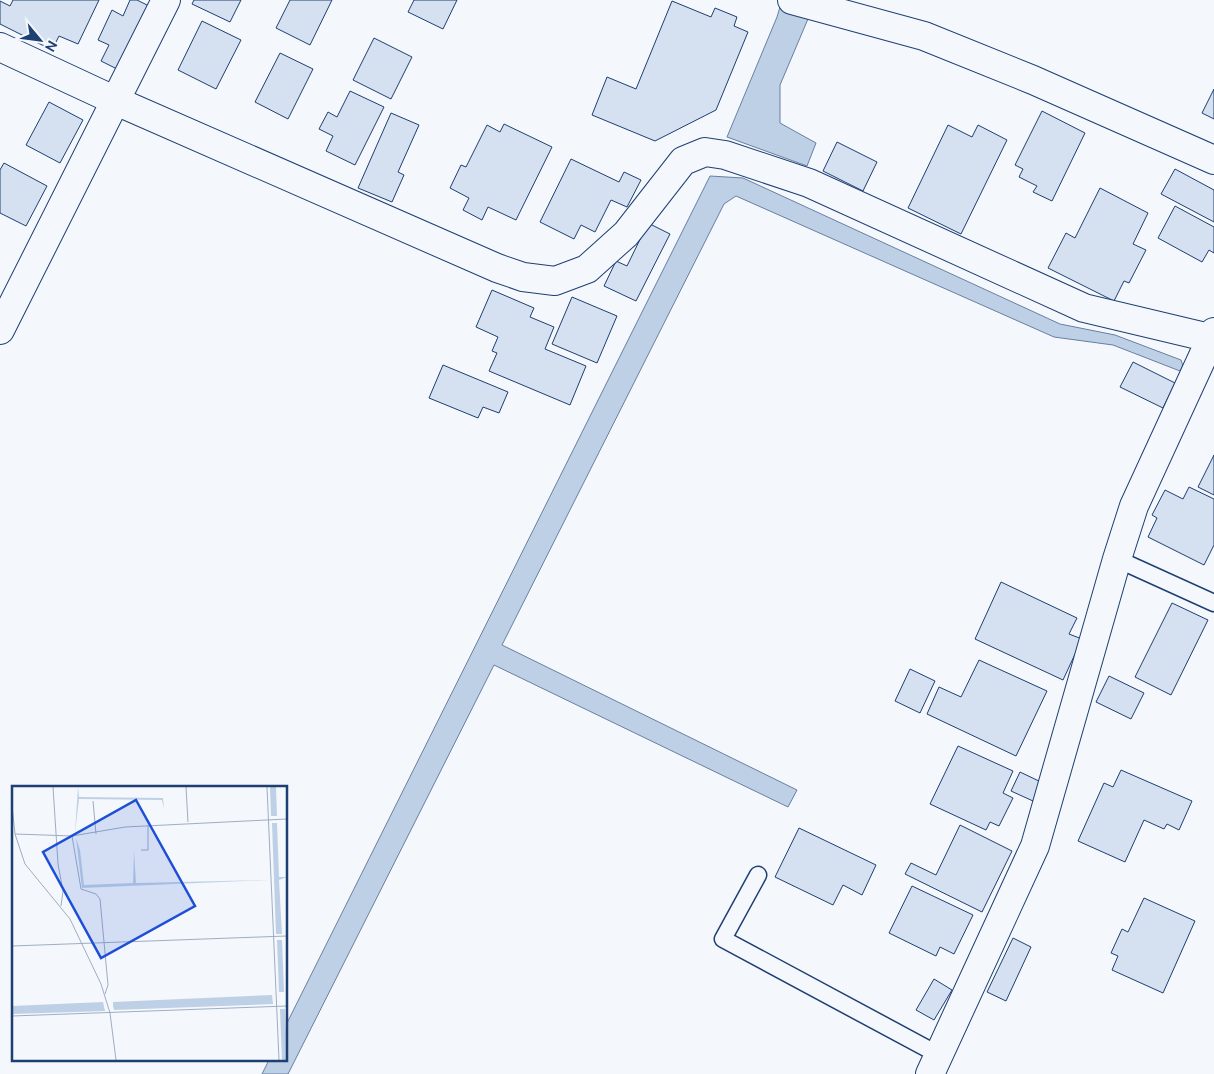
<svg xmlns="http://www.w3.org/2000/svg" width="1214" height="1074" font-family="Ubuntu,sans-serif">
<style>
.water{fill:#bed0e5;stroke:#687fa3}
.building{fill:#d5e0f0;stroke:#1d3f73}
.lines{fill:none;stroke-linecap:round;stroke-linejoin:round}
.lane-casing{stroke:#1d3f73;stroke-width:19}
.street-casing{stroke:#1d3f73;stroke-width:30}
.lane{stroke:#f4f7fb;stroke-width:16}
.street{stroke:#f4f7fb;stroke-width:28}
.inset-road{fill:none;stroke:#9eadc5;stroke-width:1}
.view{fill:#1d4ed8;fill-opacity:0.15;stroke:#1d4ed8;stroke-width:2.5}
.inset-edge{fill:none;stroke:#1d3f73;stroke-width:2.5}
</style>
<rect width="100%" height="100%" fill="#f4f7fb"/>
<!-- water -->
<path class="water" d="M782,0h34l-36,85v38l36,20 -9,23 -80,-29 50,-120z
M710,176l33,2 317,146 55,11 66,25 2,6 -3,5 -67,-26 -59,-8 -318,-141 -12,8 -222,441 295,145 -9,17 -294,-142 -206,409h-26l7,-14h17v-35z"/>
<!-- building -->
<path class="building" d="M13,0h86l-21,44 -19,-8 -7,14 -52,-26v-23l10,5z
M130,0h7l14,7 -32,63 -18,-9 8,-16 -11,-5 14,-30 11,6z
M194,0h47l-11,22 -38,-18z
M290,0h42l-22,45 -34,-17z
M414,0h43l-14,29 -35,-17z
M672,1l39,16 4,-9 22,9 -3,9 14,6 -32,78 -61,31 -63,-26 15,-38 29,12z
M202,21l39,19 -25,49 -38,-19z
M374,38l38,19 -21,42 -38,-19z
M280,53l33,16 -25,50 -33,-17z
M1214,89v30l-12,-6z
M350,91l34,16 -29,58 -29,-14 7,-15 -14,-7 9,-17 9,5z
M49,102l34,18 -23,43 -34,-18z
M1042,111l43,22 -33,68 -19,-9 4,-6 -18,-9 4,-8 -8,-4z
M391,113l28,12 -21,47 6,3 -12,27 -34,-14z
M504,124l48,23 -36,73 -28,-13 -6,13 -19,-10 6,-12 -19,-10 11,-23 5,2 21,-42 13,7z
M948,125l24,12 6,-12 29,15 -46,94 -53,-26z
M837,142l40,20 -14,29 -40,-20z
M571,159l48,23 5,-10 17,8 -14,27 -16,-7 -16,32 -14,-7 -7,14 -34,-17z
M4,163l43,23 -21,40 -26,-13v-43z
M1175,169l39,21v32l-53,-28z
M1100,188l48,25 -15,31 13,6 -17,33 -5,-2 -10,20 -66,-33 18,-35 9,5z
M1175,206l39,21v26l-5,-3 -7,12 -44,-24z
M648,223l22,11 -34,67 -32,-15 12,-25 11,5z
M492,290l42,18 -4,9 24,10 -9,22 41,17 -16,39 -81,-34 8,-18 -5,-2 6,-14 -22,-10z
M572,297l45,19 -20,47 -45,-19z
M1133,362l42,21 -12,25 -43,-21z
M443,365l65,27 -9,21 -16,-6 -5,11 -49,-20z
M1214,455v40l-16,-8z
M1189,487l25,12v46l-10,20 -56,-28 9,-19 -5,-3 13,-25 18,9z
M1001,582l76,36 -8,16 13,5 -19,41 -88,-41z
M1172,603l36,17 -37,75 -36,-18z
M979,660l68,31 -31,65 -89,-42 12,-27 22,10z
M910,669l25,12 -15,32 -25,-12z
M1109,676l35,17 -13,26 -35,-17z
M958,746l55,25 -10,22 10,5 -14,28 -9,-4 -4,8 -56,-26z
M1121,770l71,31 -13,29 -12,-6 -3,5 -20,-9 -19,42 -47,-21 26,-58 9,4z
M1020,772l21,10 -8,19 -22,-10z
M960,825l52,26 -30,61 -77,-38 6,-11 25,12z
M799,828l77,37 -14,30 -19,-10 -10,20 -58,-28z
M912,886l61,29 -19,39 -14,-7 -4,9 -47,-23z
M1144,898l51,23 -32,72 -51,-23 6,-14 -7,-3 11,-24 6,3z
M1013,938l18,9 -25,54 -19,-9z
M934,979l18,11 -18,30 -18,-10z"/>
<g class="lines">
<!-- lane casing -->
<g class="lane-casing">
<path id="lane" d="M1117,559l97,44
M758,875l-35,64 216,116"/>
</g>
<!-- street casing -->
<g class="street-casing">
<path id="street" d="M792,0l132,36 109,44 181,80
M0,47l116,54 381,167 26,9 32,4 32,-12 39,-35 57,-73 22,-9 20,3 84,28 275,125 126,30
M0,330l166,-330
M930,1074l105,-228 82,-287 17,-53 80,-174"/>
</g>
<!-- lane -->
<use href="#lane" class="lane"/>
<!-- street -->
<use href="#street" class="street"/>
</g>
<!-- overview -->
<g transform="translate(12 786)">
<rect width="275" height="275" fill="#f4f7fb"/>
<path d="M66,1l1,10 84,1 1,11 -2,-9 -83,-1 -4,34zM258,1h6l1,29h-6zM260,37h5l2,54h8l-8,3 3,54h-6zM64,52l4,12 4,35 49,-2 1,-33 2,33 133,-3 -187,8zM265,154h5l2,52h-5zM260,209l1,9 -159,6 -1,-4v-4zM91,216l2,9 -93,3v-8zM268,223h5l2,51h-5z" fill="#bed0e5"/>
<path class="inset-road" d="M41,1l5,77 5,27 -2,15M174,1l2,35M255,1l12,273M81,15l3,33M0,20l3,28 10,30 45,55 31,65 9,29 6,47M3,48l57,2 53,-9 162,-8M60,50l9,53 15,5 4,5 8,86 -3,9M129,64h7v-25M0,160l275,-10M0,230l275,-10"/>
<path class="view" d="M124,14l59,106 -94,52 -58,-106z"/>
<rect width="275" height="275" class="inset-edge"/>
</g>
<!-- north arrow -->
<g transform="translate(40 40) rotate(119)" stroke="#f4f7fb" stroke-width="4" paint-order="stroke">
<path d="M0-4L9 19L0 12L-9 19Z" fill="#1d3f73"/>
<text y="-8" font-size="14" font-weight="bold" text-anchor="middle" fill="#1d3f73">N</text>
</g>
</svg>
